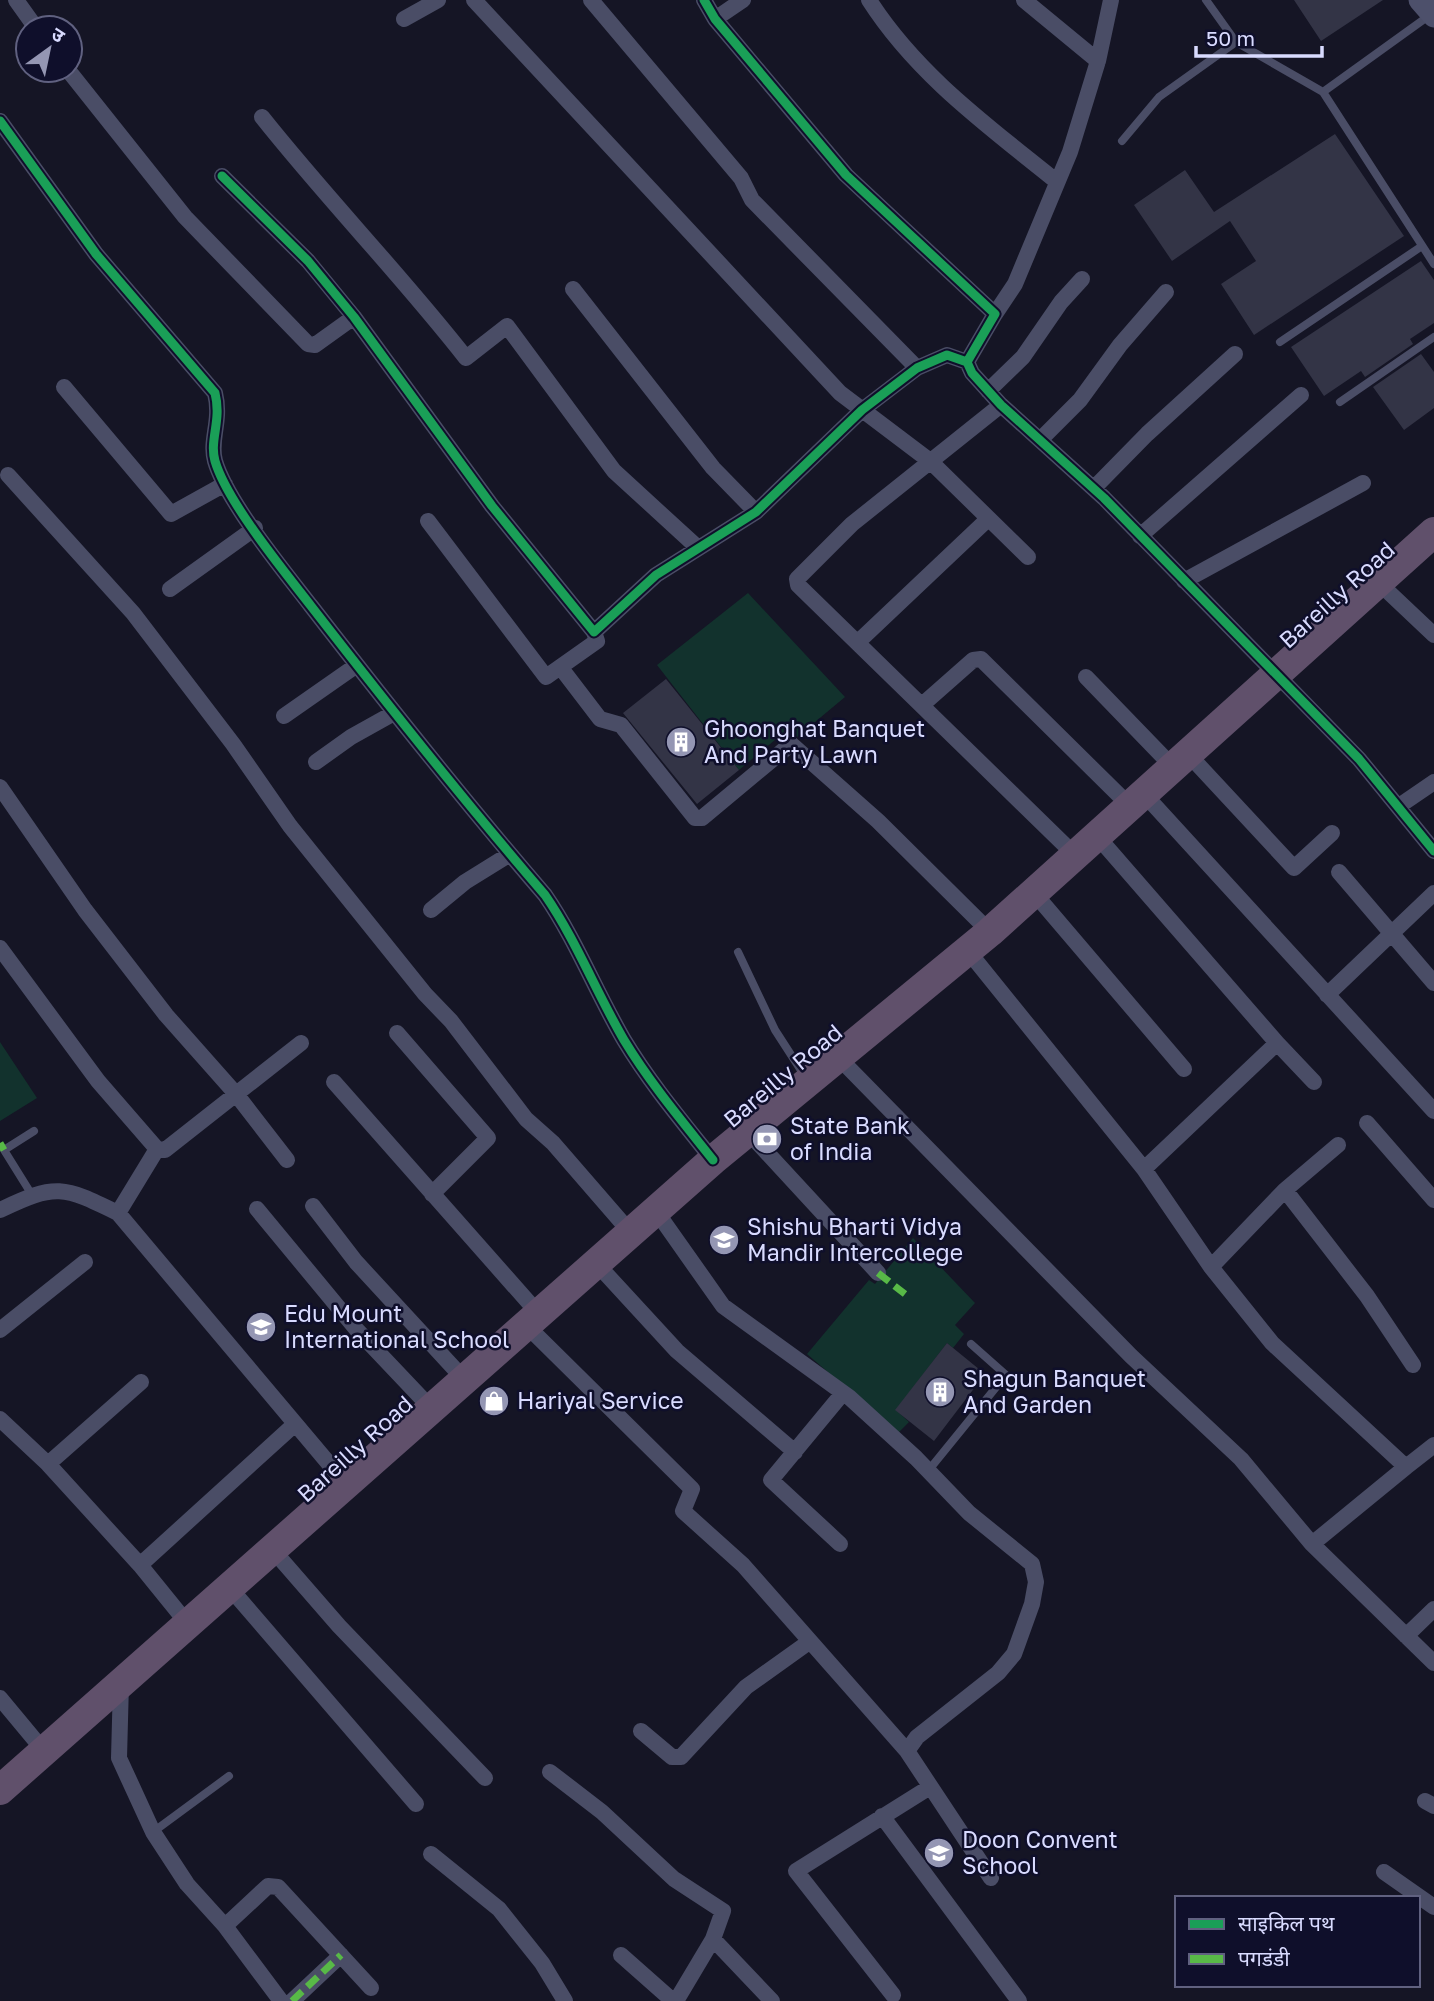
<svg xmlns="http://www.w3.org/2000/svg" width="1434" height="2001" font-family="'Golos Text','Noto Sans Devanagari',sans-serif">
<style>
.green{fill:#12322d}
.building{fill:#333446}
.lines{fill:none;stroke-linecap:round;stroke-linejoin:round}
.lane{stroke:#4a4d66;stroke-width:8}
.street{stroke:#4a4d66;stroke-width:16}
.secondary{stroke:#4d506b;stroke-width:23}
.highway{stroke:#60506b;stroke-width:30}
.quiet{stroke:#58b947;stroke-width:7;stroke-dasharray:14 7;stroke-linecap:butt}
.cycleway-casing{stroke:#0f0f2b;stroke-width:13}
.cycleway{stroke:#1a9f57;stroke-width:9}
.labels{text-anchor:middle;stroke-width:5;stroke-linejoin:round;paint-order:stroke}
.street-label{font-size:23px;fill:#d9dbff;stroke:#0f0f2b}
.poi-label{font-size:23px;fill:#d9dbff;stroke:#0f0f2b;text-anchor:start}
</style>
<rect width="100%" height="100%" fill="#151525"/>
<!-- green -->
<path class="green" d="M748,593l97,104 -48,40 -9,-8 -49,41 -82,-105z
M0,1042l37,56 -37,23z
M913,1238l62,65 -20,22 9,9 -11,14 -6,-5 -51,67 13,12 -11,11 -91,-79 62,-74 6,4z"/>
<!-- building -->
<path class="building" d="M1294,0h89l-62,41z
M1335,134l69,102 -150,99 -33,-51 35,-23 -26,-40 -58,40 -38,-56 51,-35 29,42z
M1421,261l13,19v43l-24,16 3,5 -48,33 -4,-6 -37,25 -33,-49z
M1421,354l13,18v36l-30,22 -31,-43z
M666,679l73,91 -42,34 -74,-91z
M947,1343l38,31 -51,67 -39,-31z"/>
<g class="lines">
<!-- lane -->
<path class="lane" d="M1206,0l30,42 87,50
M1430,15l-107,77 111,172
M1122,141l37,-44 77,-55
M1280,342l142,-96
M1340,402l94,-65
M738,952l37,78 31,48
M32,1195l-28,-45 30,-19
M928,1471l78,-96 -35,-31
M153,1832l76,-56"/>
<!-- street -->
<path class="street" d="M16,0l20,28
M474,0l366,393 90,68 98,96
M591,0l150,178 11,22 165,168
M704,0l11,19 131,156 149,139 -28,48 5,11 29,32 103,93 255,261 75,92
M869,0c48,75 119,126 187,181
M1024,0l74,61
M404,19l34,-19
M715,19l28,-19
M68,70l117,147 123,127 7,1 39,-28
M262,117c66,83 139,158 204,241l41,-32 107,145 83,76
M0,121l96,133 119,139c7,28 -6,47 0,68 12,41 69,110 96,145 76,98 153,195 234,289 31,45 51,97 79,145 26,43 58,81 89,120
M222,176l86,85 46,56 138,189 102,126 62,-57 100,-63 106,-102 55,-42 30,-13 20,7
M573,289l140,179 43,44
M995,314l20,-30 55,-132 28,-91 13,-61
M64,387l107,127 54,-30
M988,391l35,-34 38,-55 21,-23
M1001,405l-149,119 -55,55 1,6 278,271
M1040,440l40,-40 40,-55 46,-53
M8,475l125,138 100,131 57,82 135,168 26,27 75,98 27,24 78,90
M1094,488l53,-54 88,-80
M428,521l118,156 51,-36 -3,-9
M1140,536l161,-141
M1184,581l179,-98
M1379,583l55,52
M170,589l85,-61
M858,642l130,-123
M561,668l39,51 21,6 74,93h7l89,-74 87,77 112,111
M1086,677l88,91
M922,705l51,-45 8,-1 149,147
M284,716l73,-51
M1189,755l105,113 38,-35
M316,762l35,-25 43,-24
M0,787l85,123 81,105 70,79 51,66
M1144,794l290,317
M1399,806l35,-24
M1097,836l180,207 37,39
M1339,872l95,111
M1034,893l150,176
M431,910l34,-28 45,-28
M0,948l98,133 59,68 8,1 136,-107
M968,951l176,218 67,98 61,76 134,124 28,-22
M1327,995l107,-102
M397,1033l91,105 -56,56
M837,1056l294,300 110,103 71,85 122,119
M334,1082l204,231
M1367,1123l67,77
M748,1132l130,141
M1144,1169l133,-126
M1285,1190l82,106 46,69
M313,1206l43,56 107,116
M257,1209l100,121 73,77
M0,1210c56,-27 63,-24 118,3l228,271
M656,1211l67,95 126,91 67,61 53,55 63,51 4,18 -4,22 -18,50 -16,19 -81,64 -10,14
M118,1213l39,-64
M596,1263l81,88 118,101
M1211,1267l74,-77 53,-45
M525,1324l167,165 -9,22 60,54 164,186 84,127
M0,1330l85,-68
M0,1419l48,45 92,101 47,58
M48,1464l93,-82
M840,1544l-69,-64 72,-87
M1312,1544l94,-77
M272,1549l67,77 146,152
M140,1565l155,-141
M229,1587l187,217
M1406,1636l28,-27
M121,1683l-2,75 34,74 34,52 38,42 56,75
M0,1698l44,53
M641,1731l31,26h9l65,-70 63,-45
M550,1772l52,40 72,67 49,32 -10,28 -37,62
M1425,1801l9,5
M882,1816l137,185
M431,1854l68,55 43,54 23,38
M1384,1872l50,35
M225,1926l43,-40 10,1 93,101
M713,1939l59,62
M621,1955l52,46
M893,1995l-97,-124 134,-84
M292,2001l49,-46"/>
<!-- secondary -->
<path class="secondary" d="M1420,0l14,16"/>
<!-- highway -->
<path class="highway" d="M0,1790l713,-630 277,-228 444,-400"/>
<!-- quiet -->
<path class="quiet" d="M0,1143l4,7
M878,1273l27,21
M292,2001l49,-46"/>
<!-- cycleway casing -->
<g class="cycleway-casing">
<path id="cycleway" d="M704,0l11,19 131,156 149,139 -28,48 5,11 29,32 103,93 255,261 75,92
M0,121l96,133 119,139c7,28 -6,47 0,68 12,41 69,110 96,145 76,98 153,195 234,289 31,45 51,97 79,145 26,43 58,81 89,120
M222,176l86,85 46,56 138,189 102,126 62,-57 100,-63 106,-102 55,-42 30,-13 20,7"/>
</g>
<!-- cycleway -->
<use href="#cycleway" class="cycleway"/>
</g>
<!-- icons -->
<defs>
<g id="building-disc" transform="scale(1.575)"><circle r="9.5" fill="#9496b3" stroke="#0f0f2b"/><path d="M-4-6H4V6H1V3H-1V6H-4ZM-2.5-4.3h1.7v1.8h-1.7ZM.8-4.3h1.7v1.8H.8ZM-2.5-1h1.7V.8h-1.7ZM.8-1h1.7V.8H.8Z" fill="#fff"/></g>
<g id="bank-disc" transform="scale(1.575)"><circle r="9.5" fill="#9496b3" stroke="#0f0f2b"/><path d="M-6-4H6V4H-6ZM0-2.3a2.3 2.3 0 1 0 0 4.6a2.3 2.3 0 1 0 0-4.6Z" fill="#fff"/></g>
<g id="school-disc" transform="scale(1.575)"><circle r="9.5" fill="#9496b3" stroke="#0f0f2b"/><path d="M0-5L7-2L0 1L-7-2ZM-4 1L0 2.5L4 1V4Q0 6-4 4Z" fill="#fff"/></g>
<g id="shop-disc" transform="scale(1.575)"><circle r="9.5" fill="#9496b3" stroke="#0f0f2b"/><path d="M-5-2.5h2.3a2.7 3.5 0 0 1 5.4 0H5L5.5 6h-11ZM-1.5-2.5h3a1.5 2.3 0 0 0-3 0Z" fill="#fff"/></g>
</defs>
<g fill-rule="evenodd">
<use href="#building-disc" x="681" y="742"/>
<use href="#bank-disc" x="767" y="1139"/>
<use href="#school-disc" x="724" y="1240"/>
<use href="#school-disc" x="261" y="1327"/>
<use href="#building-disc" x="940" y="1392"/>
<use href="#shop-disc" x="494" y="1401"/>
<use href="#school-disc" x="939" y="1853"/>
</g>
<g class="labels">
<!-- street labels -->
<g class="street-label">
<text transform="translate(1337 595) rotate(-42)" y="8">Bareilly Road</text>
<text transform="translate(783 1076) rotate(-40)" y="8">Bareilly Road</text>
<text transform="translate(355 1449) rotate(-42)" y="8">Bareilly Road</text>
</g>
<!-- poi labels -->
<g class="poi-label">
<text x="704" y="737">Ghoonghat Banquet<tspan x="704" dy="26">And Party Lawn</tspan></text>
<text x="790" y="1134">State Bank<tspan x="790" dy="26">of India</tspan></text>
<text x="747" y="1235">Shishu Bharti Vidya<tspan x="747" dy="26">Mandir Intercollege</tspan></text>
<text x="284" y="1322">Edu Mount<tspan x="284" dy="26">International School</tspan></text>
<text x="963" y="1387">Shagun Banquet<tspan x="963" dy="26">And Garden</tspan></text>
<text x="517" y="1409">Hariyal Service</text>
<text x="962" y="1848">Doon Convent<tspan x="962" dy="26">School</tspan></text>
</g>
</g>
<!-- legend -->
<rect x="1175" y="1896" width="245" height="91" fill="#0f0f2b" stroke="#606180" stroke-width="2"/>
<rect x="1189" y="1919" width="35" height="10" fill="#1a9f57" stroke="#606180" stroke-width="2"/>
<text x="1238" y="1931" font-size="21" fill="#d9dbff">साइकिल पथ</text>
<rect x="1189" y="1954" width="35" height="10" fill="#58b947" stroke="#606180" stroke-width="2"/>
<text x="1238" y="1966" font-size="21" fill="#d9dbff">पगडंडी</text>
<!-- north arrow -->
<g transform="translate(49 49) rotate(33)"><circle r="33" fill="#0f0f2b" stroke="#606180" stroke-width="2"/>
<path d="M0-5L12 26L0 18L-12 26Z" fill="#9496b3"/>
<text y="-10" font-size="19" font-weight="bold" text-anchor="middle" fill="#d9dbff">उ</text>
</g>
<!-- scale -->
<path d="M1196 46v10h126v-10" fill="none" stroke="#d9dbff" stroke-width="3.5"/>
<text x="1206" y="46" font-size="21" fill="#d9dbff" stroke="#0f0f2b" stroke-width="5" paint-order="stroke">50 m</text>
</svg>
